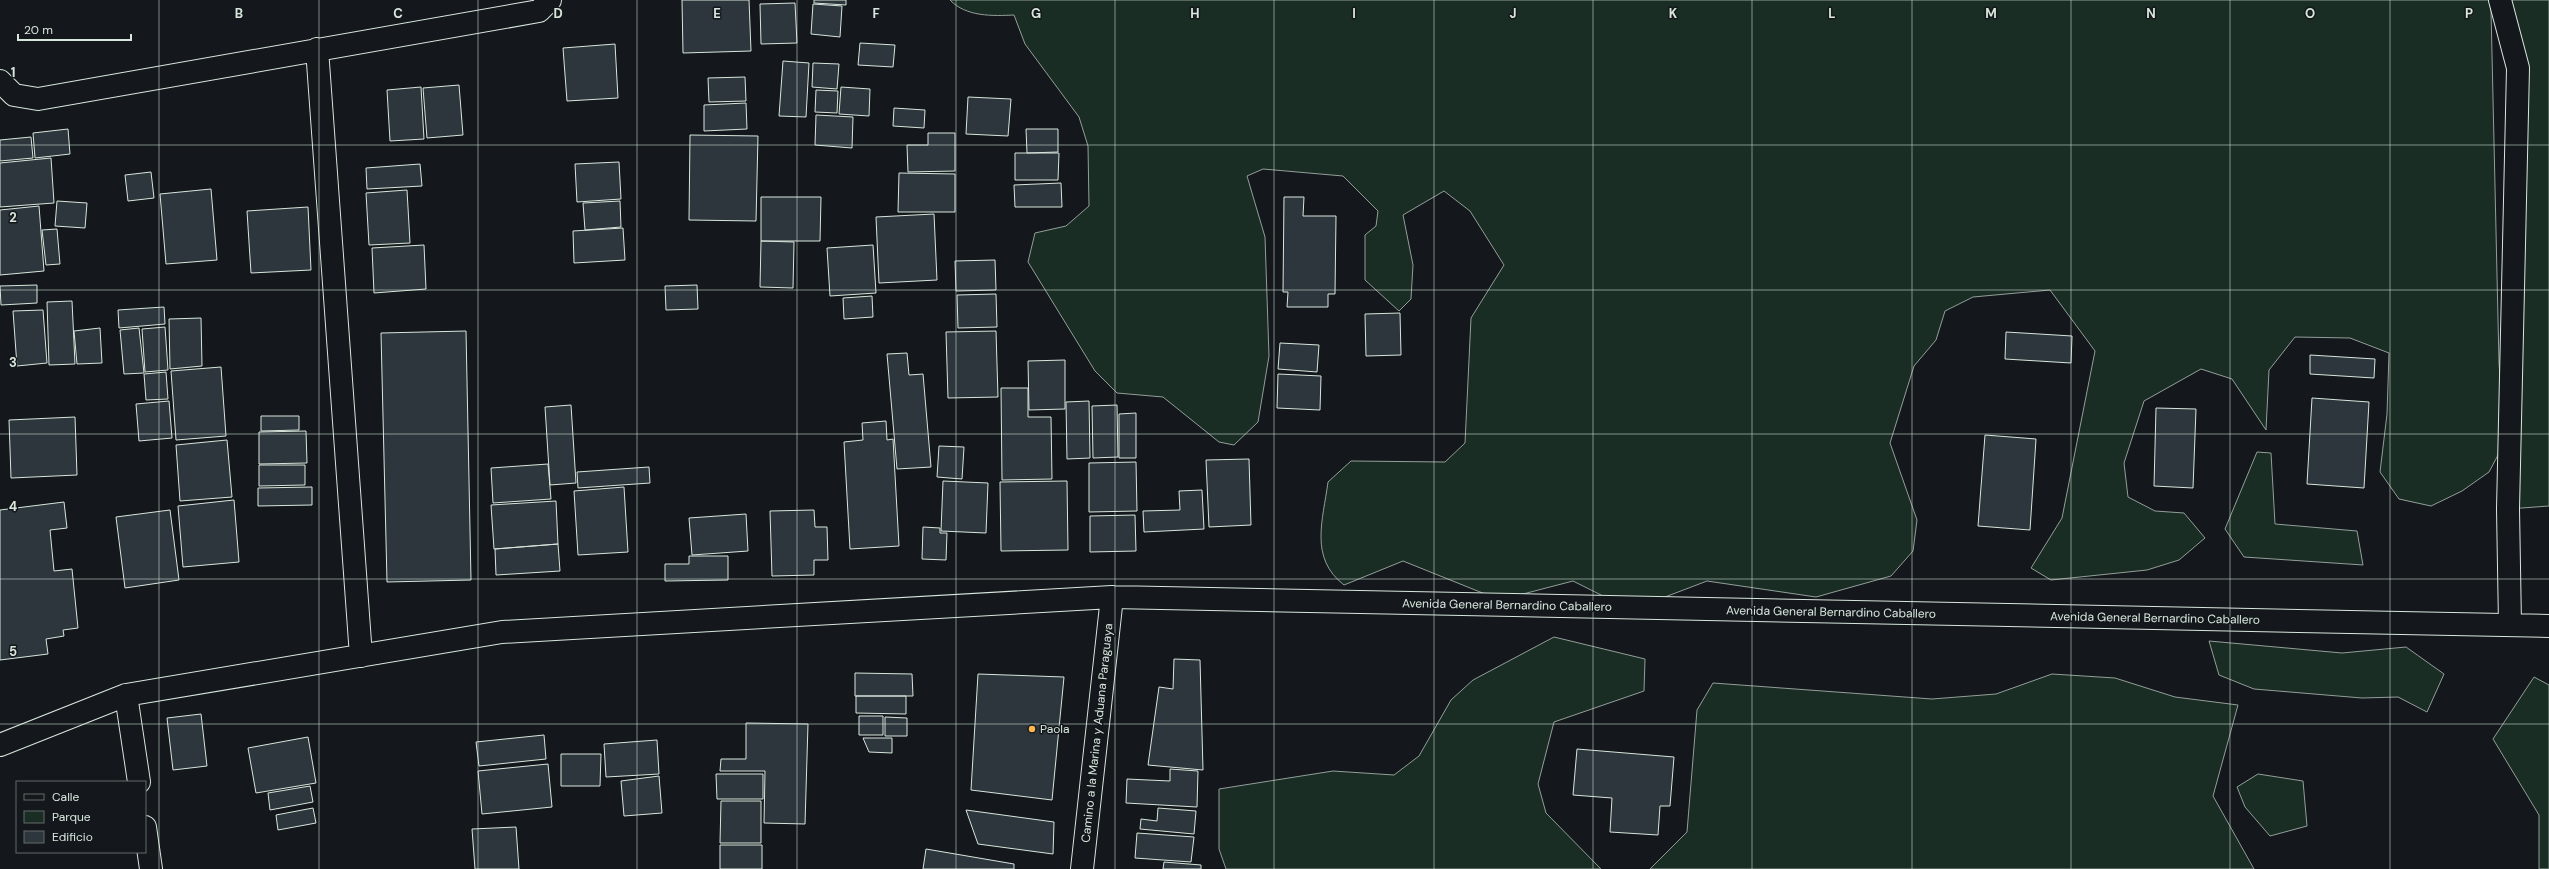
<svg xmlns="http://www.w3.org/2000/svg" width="2549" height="869" font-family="'DM Sans',sans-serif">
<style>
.green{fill:#1a2d24;stroke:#939e99}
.building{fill:#2c363c;stroke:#d8e6dc}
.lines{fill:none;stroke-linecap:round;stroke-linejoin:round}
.minor-casing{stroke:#d8e6dc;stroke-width:24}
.minor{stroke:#14181c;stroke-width:22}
.grid{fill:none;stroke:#d8e6dc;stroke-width:1;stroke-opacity:0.55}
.poi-dot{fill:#ffb74d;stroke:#14181c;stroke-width:1.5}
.labels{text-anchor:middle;stroke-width:3;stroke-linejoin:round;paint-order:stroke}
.street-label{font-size:12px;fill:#d8e6dc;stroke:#14181c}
.poi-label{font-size:12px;fill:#d8e6dc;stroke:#14181c;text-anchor:start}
.grid-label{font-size:13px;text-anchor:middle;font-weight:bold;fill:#d8e6dc;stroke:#14181c;stroke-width:3;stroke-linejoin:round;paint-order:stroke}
</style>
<rect width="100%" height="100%" fill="#14181c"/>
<!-- green -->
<path class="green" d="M950,0h1539l2,10 8,353 6,79 -16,30 -27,19 -31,15 -32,-7 -19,-27 7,-58 2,-61 -39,-15 -55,-1 -26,33 -3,60 -34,-51 -31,-10 -57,32 -20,62 4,34 27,14 29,2 21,25 -26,22 -32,10 -96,10 -20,-12 31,-50 33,-167 -45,-61 -77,7 -28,14 -9,29 -22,26 -24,77 27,77 -4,31 -22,25 -75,21 -109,-16 -76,29 -58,-29 -73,19 -97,-39 -59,24c-35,-27 -21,-65 -16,-103l23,-21 94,1 20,-19 6,-125 33,-53 -34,-54 -26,-20 -41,24 10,50 -2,34 -12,12 -34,-31v-45l11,-9 2,-15 -35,-35 -80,-7 -16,7 18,61 4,119 -11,66 -24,23 -15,-3 -56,-45 -46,-4 -22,-22 -67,-109 7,-29 31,-7 23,-20 -1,-60 -9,-29 -54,-73 -11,-29c-21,1 -48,2 -64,-15z
M2500,0h49v506l-41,3 10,-441z
M2257,452l14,1 4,71 82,7 6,34 -119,-8 -19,-28z
M1554,637l91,22 -1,32 -90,31 -16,62 8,29 55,56h-375l-7,-20v-60l114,-18 61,4 25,-19 32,-56 22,-20z
M2209,641l133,12 64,-6 38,27 -17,38 -29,-15 -36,1 -108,-9 -35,-14z
M2052,674l63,4 60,19 63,8 -25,91 41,73h-604l37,-37 10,-122 16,-27 219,16 64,-5z
M2534,677l15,8v184h-10v-54l-46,-76z
M2258,774l45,7 4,45 -37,10 -25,-29 -8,-20z"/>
<!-- building -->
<path class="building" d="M682,0h67l2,51 -68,2z
M814,0h32v5l-32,-2z
M795,3l2,40 -36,1 -1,-40z
M813,4l29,2 -2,31 -29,-3z
M860,43l35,2 -2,22 -35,-2z
M615,44l3,54 -51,3 -4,-53z
M783,61l26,2 -3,54 -27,-1z
M813,63l26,1 -2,25 -25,-2z
M745,77l1,24 -37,1 -1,-24z
M459,85l4,50 -36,3 -4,-50z
M421,87l3,52 -34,2 -3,-51z
M841,87l29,2 -1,27 -30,-2z
M816,90l22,1 -1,22 -22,-1z
M968,97l43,2 -3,37 -42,-2z
M746,103l1,26 -43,2v-26z
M894,108l31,2 -1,18 -31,-2z
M816,115l37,2 -1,31 -37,-3z
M68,129l2,25 -35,4 -2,-25z
M1026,129h32v23l-31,1z
M928,133h27v38l-47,1 -1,-27h21z
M690,135l68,1 -2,85 -67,-1z
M31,137l2,21 -33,3v-21z
M1015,153h44l-1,27h-43z
M51,158l3,45 -54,4v-44z
M619,162l2,37 -44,3 -2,-38z
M420,164l2,22 -55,3 -1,-21z
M151,172l3,26 -26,3 -3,-26z
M899,173l56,1v38h-57z
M1061,183l1,24h-47l-1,-22z
M211,189l6,71 -51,4 -6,-70z
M407,190l3,53 -41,2 -3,-52z
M761,197h60l-1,44h-59z
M1284,197h20l-1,19h33l-1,78h-7v13h-41l1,-15h-5z
M57,201l30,2 -2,25 -30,-2z
M620,201l1,26 -36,3 -2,-27z
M39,206l5,65 -44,4v-65z
M308,207l3,63 -60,3 -4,-62z
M934,214l3,66 -58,3 -3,-66z
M623,228l2,32 -51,3 -1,-32z
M57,229l3,35 -14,1 -4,-35z
M761,241l33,1 -1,46 -33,-1z
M424,245l2,44 -52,4 -2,-45z
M873,245l3,48 -46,3 -3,-48z
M995,260l1,30 -40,1 -1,-30z
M37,285v18l-36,2 -1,-19z
M697,285l1,24 -32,1 -1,-24z
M996,294l1,33 -39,1 -1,-33z
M872,296l1,21 -29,2 -1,-21z
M72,301l3,63 -26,1 -2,-63z
M164,307l1,17 -46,4 -1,-18z
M43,310l4,53 -30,3 -4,-55z
M1400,313l1,42 -35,1 -1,-42z
M201,318l1,48 -32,3 -1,-50z
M165,327l3,43 -23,2 -3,-43z
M100,328l2,35 -25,1 -3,-33z
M139,328l5,45 -20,1 -4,-44z
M466,331l5,249 -84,2 -6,-249z
M996,331l2,66 -50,1 -2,-66z
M2006,332l66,4 -1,27 -66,-4z
M1280,343l39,2 -2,27 -39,-3z
M907,353l2,22 14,-1 8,93 -34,2 -10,-115z
M2310,355l65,4 -1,19 -64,-4z
M1065,360v49l-36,1 -1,-49z
M221,367l5,69 -50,4 -5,-69z
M166,372l2,27 -22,1 -2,-26z
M1278,374l43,2 -1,34 -43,-2z
M1001,388h27v29h23l1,62 -50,1z
M2312,398l57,4 -5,86 -57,-4z
M169,401l3,37 -33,3 -3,-37z
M1089,401l1,57 -23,1 -1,-57z
M571,405l5,78 -26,2 -5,-78z
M1117,405l1,52 -25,1 -1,-52z
M2156,408l40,1 -3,79 -39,-2z
M1136,413v45h-17v-44z
M261,416h38v14l-38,1z
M75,417l2,58 -66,3 -2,-58z
M886,421l1,19 6,-1 6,107 -49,3 -6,-107 19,-2 -1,-17z
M306,431l1,32 -48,1v-32z
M1985,435l51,4 -6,91 -52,-4z
M227,440l5,57 -52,4 -4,-56z
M939,446l25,1 -2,32 -25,-2z
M1249,459l2,66 -42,2 -3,-67z
M1136,462l1,49 -48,1v-49z
M548,464l3,35 -58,4 -2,-35z
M259,465h46v20l-46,1z
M649,467l1,16 -72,5 -1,-16z
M943,481l45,2 -2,50 -45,-2z
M1067,481l1,69 -67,1 -1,-69z
M312,487v18l-54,1v-18z
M624,487l4,65 -50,3 -4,-64z
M1202,490l2,39 -60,3 -1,-21 37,-1 -1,-19z
M234,500l5,62 -56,5 -5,-61z
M556,501l2,43 -64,5 -3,-44z
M64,502l3,26 -17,2 4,41 18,-2 6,59 -15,2 1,6 -18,3 2,15 -48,6v-150z
M170,510l9,70 -54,8 -9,-71z
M814,510l1,17h12l1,33h-14v15l-42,1 -2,-65z
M746,514l2,37 -56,4 -3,-37z
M1135,515l1,36 -46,1v-36z
M923,527l17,1v5h7l-1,27 -24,-1z
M558,544l2,27 -64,4 -1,-26z
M689,556h39v24l-63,1v-17h24z
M1174,659l26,1 3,110 -55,-5 11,-78 14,2z
M855,673l57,1 1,22h-58z
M978,674l86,3 -12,123 -81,-10z
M856,696h50v18l-50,-1z
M201,714l6,52 -34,4 -6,-52z
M859,716h24v19h-24z
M885,717l22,1v18h-22z
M746,723l62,1 -3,100 -41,-1 1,-52h-45l1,-12h25z
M544,735l2,24 -67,7 -3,-24z
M308,737l8,46 -60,10 -8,-45z
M863,738h29v15l-23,-1z
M657,740l2,34 -53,3 -2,-33z
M1577,749l97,8 -4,49h-10l-2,29 -48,-3 2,-34 -39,-3z
M561,754h40l-1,32h-39z
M548,764l4,43 -70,7 -4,-43z
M1170,769l28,2 -1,36 -71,-4 1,-24 43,2z
M716,774h47v25h-46z
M659,776l3,37 -38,3 -3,-35z
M310,786l3,16 -43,8 -2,-17z
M721,801h40v42h-41z
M313,808l3,15 -38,7 -2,-15z
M1158,808l38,3 -2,23 -54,-5 1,-10 16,2z
M966,810l88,12 -1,32 -75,-10z
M516,827l3,42h-44l-3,-40z
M1137,833l57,4 -3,25 -56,-4z
M720,845h42v24h-42z
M926,849l88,15v5h-91z
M1164,862l37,3v4h-38z"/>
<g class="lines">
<!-- minor casing -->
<g class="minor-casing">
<path id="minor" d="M2500,0l18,68 -10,441 2,116
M317,49l44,607
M0,81l14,14 24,4 501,-88 11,-11
M126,695l13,87
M0,745l126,-50 376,-63 610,-35 1437,29
M145,827l6,42
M1082,869l30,-272"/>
</g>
<!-- minor -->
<use href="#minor" class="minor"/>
</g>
<!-- grid -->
<path class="grid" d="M159,0v869M319,0v869M478,0v869M637,0v869M797,0v869M956,0v869M1115,0v869M1274,0v869M1434,0v869M1593,0v869M1752,0v869M1912,0v869M2071,0v869M2230,0v869M2390,0v869M0,145h2549M0,290h2549M0,434h2549M0,579h2549M0,724h2549"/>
<!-- markers -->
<circle class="poi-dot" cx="1032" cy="729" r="4"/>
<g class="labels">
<!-- street labels -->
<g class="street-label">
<text transform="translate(1507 605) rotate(1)" y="4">Avenida General Bernardino Caballero</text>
<text transform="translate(1831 612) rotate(1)" y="4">Avenida General Bernardino Caballero</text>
<text transform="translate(2155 618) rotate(1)" y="4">Avenida General Bernardino Caballero</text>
<text transform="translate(1097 733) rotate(-84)" y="4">Camino a la Marina y Aduana Paraguaya</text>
</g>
<!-- poi labels -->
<g class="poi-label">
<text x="1040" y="733">Paola</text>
</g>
</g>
<g class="grid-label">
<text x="239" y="18">B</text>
<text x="398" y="18">C</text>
<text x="558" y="18">D</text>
<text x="717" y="18">E</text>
<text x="876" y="18">F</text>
<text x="1036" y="18">G</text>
<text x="1195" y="18">H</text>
<text x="1354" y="18">I</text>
<text x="1513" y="18">J</text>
<text x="1673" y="18">K</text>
<text x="1832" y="18">L</text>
<text x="1991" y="18">M</text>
<text x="2151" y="18">N</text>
<text x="2310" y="18">O</text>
<text x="2469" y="18">P</text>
<text x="13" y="77">1</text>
<text x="13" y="222">2</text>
<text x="13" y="367">3</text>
<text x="13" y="511">4</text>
<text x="13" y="656">5</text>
</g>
<!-- legend -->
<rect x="16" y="781" width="130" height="72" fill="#14181c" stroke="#626a69"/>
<rect x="24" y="794" width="20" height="6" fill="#14181c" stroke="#626a69"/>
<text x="52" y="801" font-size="12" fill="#d8e6dc">Calle</text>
<rect x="24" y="811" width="20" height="12" fill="#1a2d24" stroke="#626a69"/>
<text x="52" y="821" font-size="12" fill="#d8e6dc">Parque</text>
<rect x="24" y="831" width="20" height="12" fill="#2c363c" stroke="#626a69"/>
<text x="52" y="841" font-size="12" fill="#d8e6dc">Edificio</text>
<!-- scale -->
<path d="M18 34v6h113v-6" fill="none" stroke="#d8e6dc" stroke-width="2"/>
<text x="24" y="34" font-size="12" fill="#d8e6dc" stroke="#14181c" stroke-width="3" paint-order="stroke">20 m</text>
</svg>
